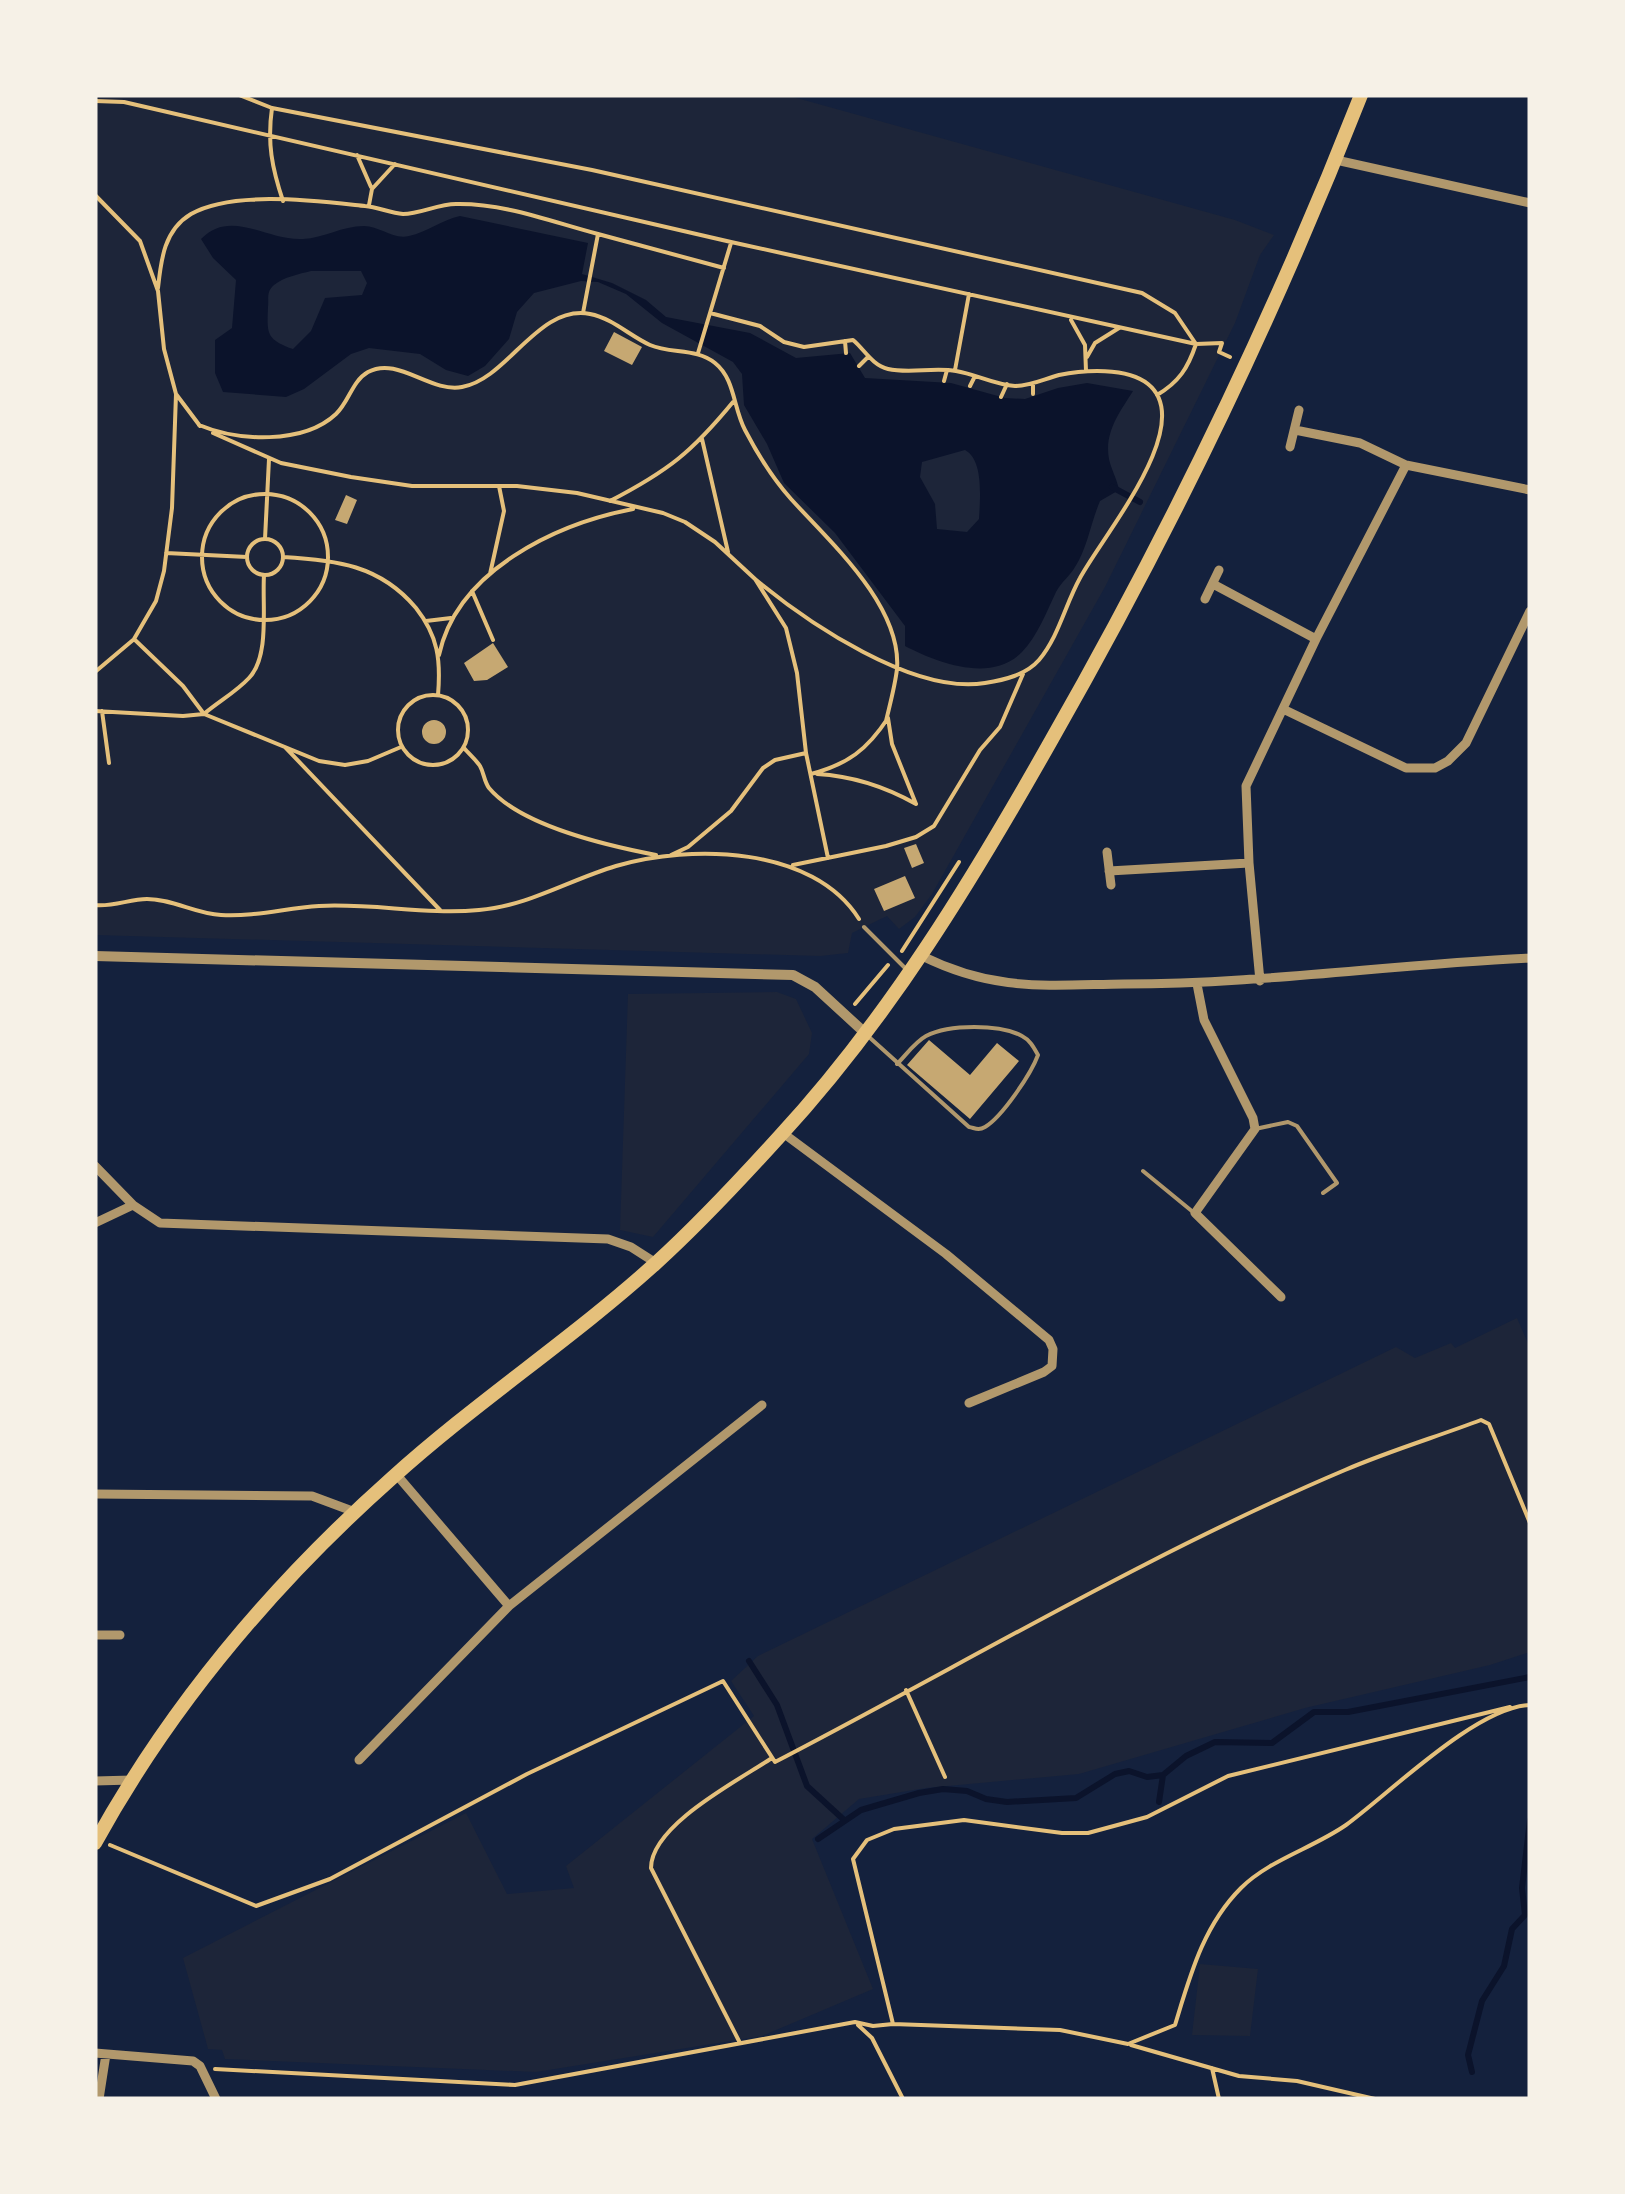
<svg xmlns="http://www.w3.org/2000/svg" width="1625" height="2194" font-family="Merriweather,serif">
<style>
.green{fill:#1d2539}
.water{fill:#0b132b;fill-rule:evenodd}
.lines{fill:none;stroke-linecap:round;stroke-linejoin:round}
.stream{stroke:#0b132b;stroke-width:6}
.building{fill:#c6a872}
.path{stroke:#e5c07b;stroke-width:4}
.service{stroke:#b1986c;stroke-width:4}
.minor{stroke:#b1986c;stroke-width:9}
.tertiary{stroke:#b1986c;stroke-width:10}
.primary{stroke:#e5c07b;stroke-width:14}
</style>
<rect width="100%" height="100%" fill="#14213d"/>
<!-- green -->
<path class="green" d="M95,95h691l449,125 39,15 -14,20 -25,68 -130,264 -173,307 -17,23 -16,12 -12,-13 -35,17 -4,20 -28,3 -725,-21z
M777,992l19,7 16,34 -3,21 -156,183 -33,-7 8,-236z
M1517,1318l13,30v304l-40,13 -185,43 -226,66 -153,14 -67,11 -47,40 61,150 -111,47 -226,36 -311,-13 -3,-9 -14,-1 -25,-91 283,-145 41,81 67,-6 -8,-22 188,-150 -23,-35 27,-25 638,-309 19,11 36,-15 4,5z
M1200,1964l58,5 -8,67 -58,-1z"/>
<!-- water -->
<path class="water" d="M460,216l128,27 -6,31 30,9 34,17 20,17 84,16 46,25 54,-5 15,25 86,5 54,15 20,1 33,-11 29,-5 46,8c-13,21 -29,41 -24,68 2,10 8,20 10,31l-19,11c-9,21 -13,48 -25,66 -5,9 -14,15 -19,25 -10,21 -18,43 -34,60 -31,32 -86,10 -117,-6v-20l-70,-93 -51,-50 -17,-39 -23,-39 -2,-31 -9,-12 -71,-39 -36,-29 -28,-12 -17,-1 -47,12 -17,19 -8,27 -24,27 -17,10 -22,-6 -26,-16 -51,-6 -18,6 -47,35 -18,8 -63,-5 -8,-19v-33l17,-12 4,-48 -23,-22 -12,-19c30,-31 65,2 102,0 21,-1 39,-13 61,-13 16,0 29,14 45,10 18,-4 33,-16 51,-20zM311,271h50l6,12 -5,12 -37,3 -14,33 -18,18c-27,-10 -26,-15 -25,-42 1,-9 -2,-15 6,-22 10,-8 25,-11 37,-14zM965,450c19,10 15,49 14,69l-12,13 -30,-3 -2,-25 -15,-27 2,-15z"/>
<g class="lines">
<!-- stream -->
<path class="stream" d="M1112,487l28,15
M749,1661l28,44 30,81 36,33
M1159,1802l4,-27
M818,1839l43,-29 58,-17 24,-4 24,2 19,8 21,3 69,-4 39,-24 14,-3 18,6 16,-2 23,-19 29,-14 57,1 42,-31h34l182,-35
M1472,2072l-4,-17 14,-54 22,-35 8,-37 13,-14 -3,-27 8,-68"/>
</g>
<!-- building -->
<path class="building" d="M614,332l28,15 -10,18 -28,-14z
M346,495l11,5 -10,24 -12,-4z
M493,643l15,24 -21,13 -13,1 -10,-18z
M422 732a12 12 0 1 1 24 0a12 12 0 1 1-24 0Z
M916,844l8,19 -12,5 -8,-20z
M905,876l10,22 -31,13 -10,-22z
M929,1040l41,35 27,-32 22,18 -49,58 -63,-54z"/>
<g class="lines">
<!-- path -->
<path class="path" d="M239,95l33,13 320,62 550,123 33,20 21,31 26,-1 -3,9 11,5
M95,101l29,1 607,140 465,102c-8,24 -17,38 -39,51
M272,108c-5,35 0,60 11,93
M357,155l14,32
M95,195l45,46 18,50 6,58 12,45 -4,114 -8,63 -8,30 -22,38 49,47 21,28c14,-12 32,-22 45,-36 21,-22 13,-72 15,-103
M369,205l3,-16 23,-25
M598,234l126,34
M158,288c3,-28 6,-58 33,-74 42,-24 126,-13 174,-8 13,1 25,7 38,8 17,0 35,-10 53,-10 48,-1 96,18 142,30l-15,79
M710,313l50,13 24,16 20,5 49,-7c11,9 19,25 35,29 22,5 45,-2 68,2 19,3 39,14 59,15 15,0 29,-7 44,-11 25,-5 68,-8 89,9 50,40 -47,154 -68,194 -15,27 -21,58 -41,82 -13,15 -35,20 -54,23 -71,12 -177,-60 -230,-104
M1071,320l14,25 1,26
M845,341l1,12
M698,353l33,-110
M1087,357l8,-14 24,-15
M859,366l9,-9
M955,370l14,-76
M944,381l3,-11
M970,386l5,-10
M176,394l24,32
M1033,394v-11
M1001,397l6,-13
M199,425c38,16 104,20 137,-11 13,-12 16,-33 32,-42 30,-16 62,21 94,15 46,-8 76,-83 128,-73 22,4 40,22 60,31 21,9 47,3 65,18 20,16 18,44 30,67 12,23 29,50 46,69 39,43 111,107 106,170 -2,17 -7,35 -11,52
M213,433l68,30 70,14 61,9h105l60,7 86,20 22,9 30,20 40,37 31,49 11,45 9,80 22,105
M702,439l26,113
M202 557a63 63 0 1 1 126 0a63 63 0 1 1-126 0Z
M610,501c58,-30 82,-49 123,-99
M265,539l4,-80
M247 557a18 18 0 1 1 36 0a18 18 0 1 1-36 0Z
M166,553l81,4
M283,557c53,3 97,8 133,51 22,28 25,52 22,87
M490,574l14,-63 -5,-25
M472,591l21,49
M426,621l25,-3
M439,655c18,-84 116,-131 194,-146
M95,672l38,-32
M398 730a35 35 0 1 1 70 0a35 35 0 1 1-70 0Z
M95,711l88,5 21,-2 115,47 26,4 23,-4 33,-14
M102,711l7,52
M285,747l155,163
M464,748c5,6 12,12 16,18 4,7 4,15 9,22 32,38 120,58 167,67
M811,774c37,-10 56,-24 77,-56l4,26 24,60
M817,774c36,2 67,12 99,30
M671,855l17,-8 43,-36 32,-43 12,-8 31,-7
M793,865l93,-19 30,-9 18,-11 46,-76 20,-23 23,-53
M95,905c18,2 35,-6 52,-6 26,0 49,15 74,16 34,2 65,-7 98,-9 54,-3 107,9 160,4 49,-4 90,-30 137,-44 75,-22 197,-20 243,53
M902,951l57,-89
M855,1004l33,-39
M906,1690l39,87
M110,1845l146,61 74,-27 197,-105 196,-93 52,81c189,-98 374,-209 570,-292 44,-19 91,-33 136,-50l8,4 41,99
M893,2024l-40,-165 14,-19 27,-11 70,-9 98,13h26l59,-16 81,-41 282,-69
M858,2025l14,13 31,61
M740,2043l-89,-175c0,-43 88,-88 121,-110
M1131,2045l108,31 58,5 78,18
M1212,2068l7,31
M215,2069l300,16 340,-63 18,4 20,-2 167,6 68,14 47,-19c15,-49 28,-99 66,-137 28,-28 72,-40 105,-63 44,-32 130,-118 184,-120"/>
<!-- service -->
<path class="service" d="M864,927l43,43
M869,1037l100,90c6,1 9,4 16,0 17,-10 46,-53 53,-72 -4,-7 -8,-15 -16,-19 -22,-12 -73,-12 -96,0 -11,6 -20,19 -29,28
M1255,1129l33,-7 9,4 40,57 -14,10
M1143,1171l50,41"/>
<!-- minor -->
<path class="minor" d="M1336,160l194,43
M1295,430l65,13 46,22
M1290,447l9,-37
M1213,584l103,55
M1205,599l14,-29
M1283,709l123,59h29l13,-7 18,-18 64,-132
M1107,852l4,33
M1109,871l140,-8
M922,956c73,36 123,29 202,28 136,0 270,-20 406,-26
M1260,981l-11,-118 -3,-77 70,-147 90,-174 124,25
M1197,984l7,36 49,98 2,11 -60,84 86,84
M783,1133l163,121 103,86 4,9 -1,17 -8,6 -75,31
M95,1166l38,39 27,18 448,16 23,8 25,16
M95,1223l38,-18
M396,1474l113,132
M95,1494l217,2 43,16
M95,1635h25
M359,1760l150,-154 253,-201
M95,1781l37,-1
M95,2053l98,8 7,5 16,33
M99,2099l7,-45"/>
<!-- tertiary -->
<path class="tertiary" d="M95,956l698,19 22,12 49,45"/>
<!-- primary -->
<path class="primary" d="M95,1843c76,-138 179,-260 297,-365 84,-76 180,-139 264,-215 43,-39 84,-83 123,-126 110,-119 194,-258 273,-398 118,-207 222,-422 309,-644"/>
</g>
<!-- border -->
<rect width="1625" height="2194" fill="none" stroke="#f6f1e7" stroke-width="195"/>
</svg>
